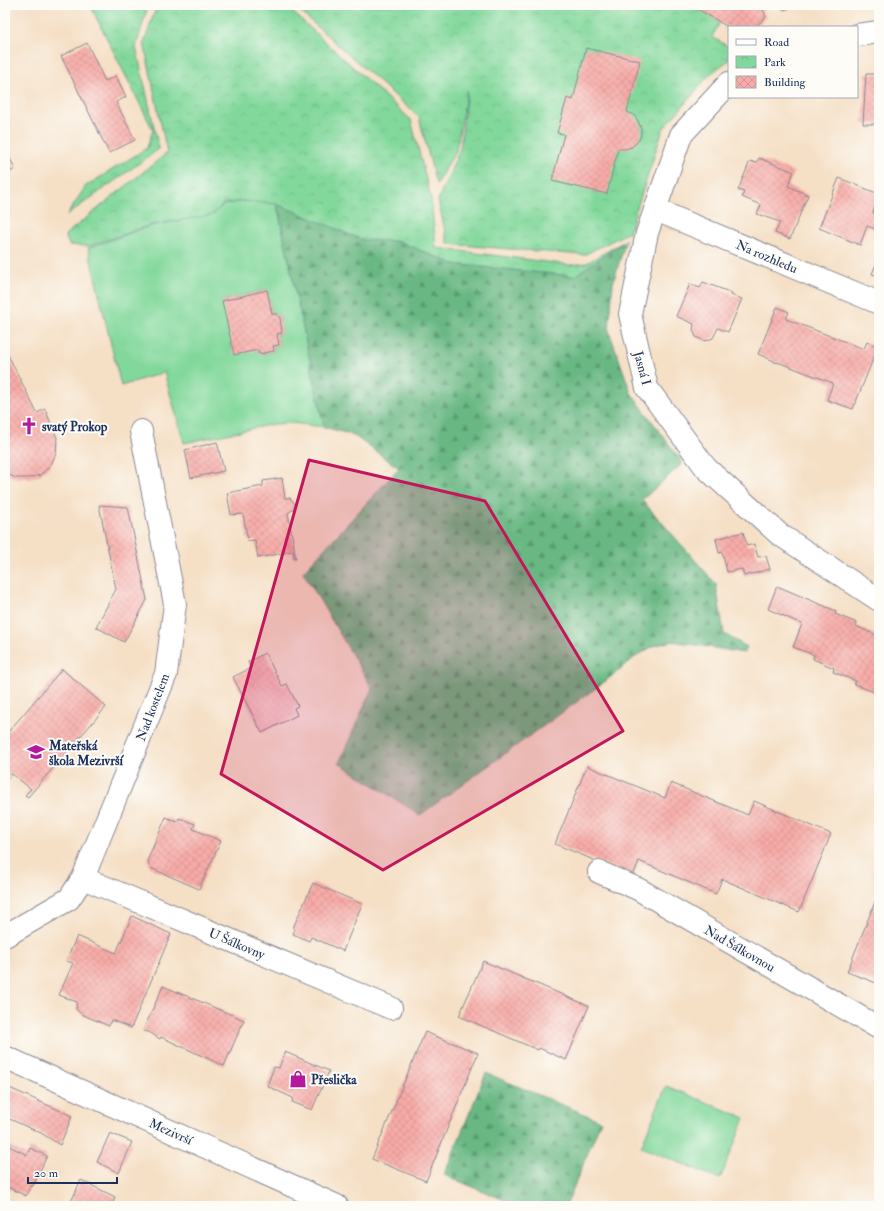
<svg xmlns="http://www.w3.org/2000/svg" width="884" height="1211" font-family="'IM FELL Double Pica',serif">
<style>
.green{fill:#82d89b;stroke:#4e847c;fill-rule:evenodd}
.forest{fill:url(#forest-firs);stroke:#427470}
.park{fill:url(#park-crowns);stroke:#4e847c}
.building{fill:url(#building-cross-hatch)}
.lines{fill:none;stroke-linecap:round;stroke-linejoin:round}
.street-casing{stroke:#888792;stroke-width:24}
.street{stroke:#fff;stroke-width:22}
.marked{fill:#c2185b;fill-opacity:0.2;stroke:#c2185b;stroke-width:3;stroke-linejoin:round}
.labels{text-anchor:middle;stroke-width:4;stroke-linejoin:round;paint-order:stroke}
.street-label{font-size:13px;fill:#1b2f5e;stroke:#fdfcf7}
.poi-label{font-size:13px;font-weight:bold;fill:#1b2f5e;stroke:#fdfcf7;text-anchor:start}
</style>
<defs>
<pattern id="forest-firs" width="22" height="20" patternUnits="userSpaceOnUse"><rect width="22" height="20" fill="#69b883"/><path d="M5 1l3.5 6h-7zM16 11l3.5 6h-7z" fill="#56966e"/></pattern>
<pattern id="park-crowns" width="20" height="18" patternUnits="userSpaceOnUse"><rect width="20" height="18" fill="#82d89b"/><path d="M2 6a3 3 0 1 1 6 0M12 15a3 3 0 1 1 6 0" fill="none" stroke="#70ba88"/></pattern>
<pattern id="building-cross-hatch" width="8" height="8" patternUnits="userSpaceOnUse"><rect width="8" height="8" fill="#f8aca8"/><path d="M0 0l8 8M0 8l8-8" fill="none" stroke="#d49493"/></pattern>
</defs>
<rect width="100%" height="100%" fill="#fdfcf7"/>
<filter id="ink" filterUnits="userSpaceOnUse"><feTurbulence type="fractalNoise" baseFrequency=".025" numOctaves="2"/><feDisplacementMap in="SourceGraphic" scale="8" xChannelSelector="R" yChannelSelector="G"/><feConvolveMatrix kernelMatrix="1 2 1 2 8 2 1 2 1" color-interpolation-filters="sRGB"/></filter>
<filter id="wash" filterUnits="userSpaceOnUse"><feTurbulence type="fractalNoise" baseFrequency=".012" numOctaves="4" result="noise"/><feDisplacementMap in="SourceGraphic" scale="16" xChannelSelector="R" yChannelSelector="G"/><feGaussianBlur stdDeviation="0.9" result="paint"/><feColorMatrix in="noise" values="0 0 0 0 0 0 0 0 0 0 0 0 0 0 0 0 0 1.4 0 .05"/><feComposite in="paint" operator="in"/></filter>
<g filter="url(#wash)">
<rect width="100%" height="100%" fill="#f5dfc5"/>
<!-- green -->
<path class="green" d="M245,201l32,2 47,224 -32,-4 -18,1 -90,19 -20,-71 -43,14 -33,-138 62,-22 64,-12 5,-6 7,-4zM267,290l5,24h5l3,4 1,15 -4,1 2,11 -6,1 1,5 -14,3 -2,-4 -36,-49z
M666,1086l79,32 -25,61 -79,-32z"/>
<!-- forest -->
<path class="forest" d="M277,204l86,36 35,1 56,23 120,12 52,-36 -13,43 -4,48 22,62 52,70 -41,37 74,84 8,50 23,13 -3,6 -71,-12 -20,5 -19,12 -31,25 -183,132 -81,-52 33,-75 -69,-116 96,-104 -46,-33 -29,-8z
M486,1073l115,48 -35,85h-47l-75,-31z"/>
<!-- park -->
<path class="park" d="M90,5h58l-12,42 23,102 -92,66 19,-29 61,-38 6,-18z
M157,5h128l126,115 20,79 5,49 134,17 17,-2 39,-23 -52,36 -120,-12 -56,-23 -35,-1 -86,-36 -34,-3 -20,3 -11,11 -61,10 -62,21 -20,-1 -4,-10 102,-82 -23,-110z
M293,5h398l29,17 -8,15 17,10v13l-19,14 -47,55 -34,103 -45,23 -136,-11 -10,-44 22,-51 7,-59 -11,61 -20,33 -17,-67z"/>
<g id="blocks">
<!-- building -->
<path class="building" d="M691,5h70l5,12 -11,10h-27z
M778,5h14l-2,3 -6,2z
M87,43l18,38 11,-5 10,21 -10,5 19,38 -26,13 -48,-97z
M586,48l54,13 -13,51 7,3 4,6 3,7v7l-2,5 -7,7 -7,2h-7l-11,45 -55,-13 12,-47 -7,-1 10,-35 6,2z
M866,74h13v50h-16z
M5,148l10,21 -10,6z
M759,158l35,14 -6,14 20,9 -18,44 -15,-6 5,-11 -23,-8 4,-9 -19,-8 2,-5 -6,-2 12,-29 6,2z
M839,178l40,16 -6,19 6,3v5l-4,8 -8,-3 -7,19 -41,-17z
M879,257v19l-7,-2z
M703,282l29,11 -1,2 11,4 -14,33 -10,-4 -5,10 -8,3 -9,-4 -3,-7 1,-6 -18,-8 14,-32 10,4z
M267,290l5,24h5l3,4 2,15 -5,1 2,11 -6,1 1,5 -15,3 -1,-4 -24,5 -12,-54z
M777,307l12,5 -3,7 78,30 3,-7 11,5 -25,62 -26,-9 6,-17 -53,-20 -6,-1v-1l-16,-7z
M5,349l32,64 8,-4 12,29 -1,16 -6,12 -10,9 -10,3h-14l-11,-5z
M217,442l7,29 -33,7 -6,-28z
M282,478l3,20h5l5,6 -1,5 -6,4 8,45h-2l-1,-7 -35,7 -3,-18 -7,1 -5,-27 -12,1 -4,-22 36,-7v-5z
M99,505l29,2 19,93 -23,42 -28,-15 20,-38z
M743,532l4,14 7,-2 4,13 8,-1 4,13 -26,7 -2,-7 -15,3 -5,-20 -3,1 -3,-14z
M777,586l59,25 -1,3 22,9 -1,3 22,10 -2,3 3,1v58l-4,-1 1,-4 -22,-9 2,-3 -23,-9 1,-4 -21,-9 1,-4 -21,-8 9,-23 -34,-15z
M265,653l17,33 5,-2 11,22 -4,2 3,7 -35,18 -29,-56 18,-9 -3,-6z
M62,669l44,38 -78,90 -3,-2 6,-6 -19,-15 -7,8v-54l4,3z
M587,766l78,32 6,-15 77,32 6,-14 77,33 -32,78 -77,-33 -6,15 -77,-33 -6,15 -78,-32z
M166,817l11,5 2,-4 16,6 -2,5 28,12 -22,48 -48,-21 -2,-3 -1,-6z
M313,883l49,21 -19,47 -32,-14 -2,4 -16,-7 2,-5 -2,-1z
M879,892v92l-32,-12z
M132,916l39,18 -40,94 -20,-8 -2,6 -28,-12 -5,-5 1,-7 -18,-7 14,-32 -7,-2 11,-25 39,17z
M483,961l106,45 -23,54 -27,-12 -1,2 -79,-34z
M163,986l81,34 -20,46 -63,-29 -1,2 -11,-7 -6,-1z
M425,1032l53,21 -52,128 -54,-22z
M285,1052l44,19 -17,39 -20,-8 1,-4 -26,-12 7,-19 5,1z
M5,1086l67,30 -12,29 -19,-12 -36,-16z
M110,1133l22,9 -13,31 -22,-11z
M5,1144l22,11 3,-7 17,8 -14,30 -2,-1 -5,11 -21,-10z
M81,1180l34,17 -3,9h-43z"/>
</g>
</g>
<g filter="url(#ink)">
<use href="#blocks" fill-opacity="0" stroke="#888792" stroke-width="1"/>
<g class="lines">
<!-- street casing -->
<g class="street-casing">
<path id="street" d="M857,35l22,-3
M729,83l-48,52 -34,98 -17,81 17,74 59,80 73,66 100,66
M656,210l223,93
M599,872l39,17 241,139
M83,878l308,130
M5,936l64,-37 14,-21 83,-204 9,-70 -34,-173
M5,1057l332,149"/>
</g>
<!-- street -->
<use href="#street" class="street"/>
</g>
</g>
<!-- marked area -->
<path class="marked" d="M309,460l176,41 138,230 -240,139 -162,-96z"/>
<!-- icons -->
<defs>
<g id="church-bare" transform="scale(1.38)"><path d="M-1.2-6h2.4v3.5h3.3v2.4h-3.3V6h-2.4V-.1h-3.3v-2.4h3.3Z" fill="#b5179e" stroke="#fdfcf7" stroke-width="2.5" paint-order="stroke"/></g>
<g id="school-bare" transform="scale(1.38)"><path d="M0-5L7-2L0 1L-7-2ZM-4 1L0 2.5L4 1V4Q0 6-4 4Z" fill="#b5179e" stroke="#fdfcf7" stroke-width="2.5" paint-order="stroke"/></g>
<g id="shop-bare" transform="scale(1.38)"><path d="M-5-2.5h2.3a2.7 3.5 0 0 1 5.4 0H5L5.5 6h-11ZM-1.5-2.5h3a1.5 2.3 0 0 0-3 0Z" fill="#b5179e" stroke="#fdfcf7" stroke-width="2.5" paint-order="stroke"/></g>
</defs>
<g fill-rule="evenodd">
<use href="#church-bare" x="29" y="426"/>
<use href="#school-bare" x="36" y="752"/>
<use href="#shop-bare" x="298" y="1079"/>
</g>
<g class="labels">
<!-- street labels -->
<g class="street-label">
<text transform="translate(767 256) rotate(23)" y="5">Na rozhledu</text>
<text transform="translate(643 368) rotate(75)" y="5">Jasná I</text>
<text transform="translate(152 707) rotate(-69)" y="5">Nad kostelem</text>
<text transform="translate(237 943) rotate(23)" y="5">U Šálkovny</text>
<text transform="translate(740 948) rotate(30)" y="5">Nad Šálkovnou</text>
<text transform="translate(171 1131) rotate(24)" y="5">Mezivrší</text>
</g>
<!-- poi labels -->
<g class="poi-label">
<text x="42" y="431">svatý Prokop</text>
<text x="49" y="750">Mateřská<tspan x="49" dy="15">škola Mezivrší</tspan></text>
<text x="311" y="1084">Přeslička</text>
</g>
</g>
<!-- margin -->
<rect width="884" height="1211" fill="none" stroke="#fdfcf7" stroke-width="20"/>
<!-- legend -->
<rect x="728" y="26" width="130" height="72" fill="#fdfcf7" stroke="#a3aaba"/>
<rect x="736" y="39" width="20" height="6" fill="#ffffff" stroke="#a3aaba"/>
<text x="764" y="46" font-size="12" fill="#1b2f5e">Road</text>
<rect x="736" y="56" width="20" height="12" fill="url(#park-crowns)" stroke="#a3aaba"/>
<text x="764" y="66" font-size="12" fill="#1b2f5e">Park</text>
<rect x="736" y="76" width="20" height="12" fill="url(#building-cross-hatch)" stroke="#a3aaba"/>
<text x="764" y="86" font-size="12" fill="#1b2f5e">Building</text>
<!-- scale -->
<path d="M28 1177v6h89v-6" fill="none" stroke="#1b2f5e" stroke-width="2"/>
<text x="34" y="1177" font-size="12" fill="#1b2f5e" stroke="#fdfcf7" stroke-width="3" paint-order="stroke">20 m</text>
</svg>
